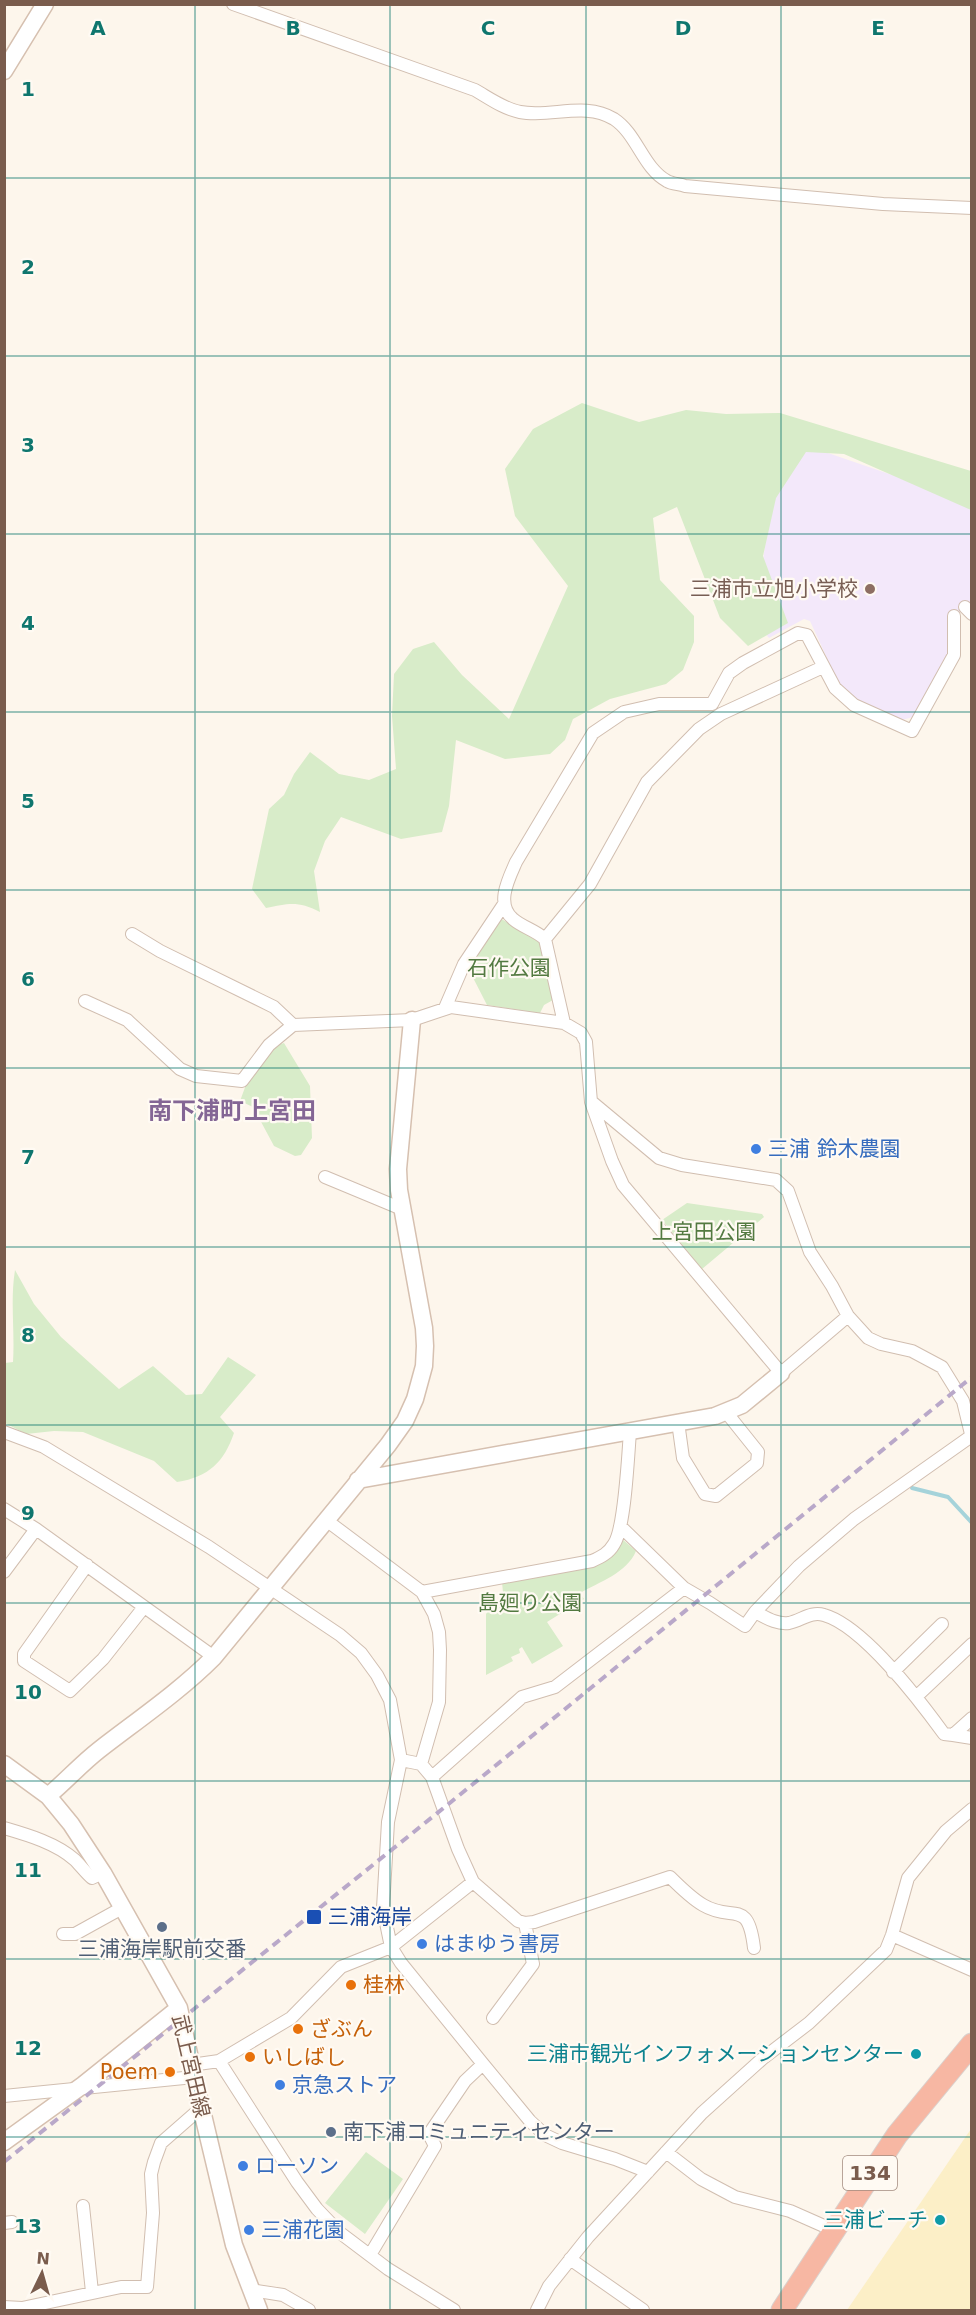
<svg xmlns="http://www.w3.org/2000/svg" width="976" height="2315" font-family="'DejaVu Sans','Noto Sans JP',sans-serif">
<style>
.education{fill:#f3e8fa}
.green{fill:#d8ecc9}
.sand{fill:#fcefc7}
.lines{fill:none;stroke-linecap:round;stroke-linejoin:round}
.stream{stroke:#a5d3da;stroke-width:4}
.street-casing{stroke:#d1beb0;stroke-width:14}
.secondary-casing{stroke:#d6c0b0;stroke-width:19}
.highway-casing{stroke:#dad1cd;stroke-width:23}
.street{stroke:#fff;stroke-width:12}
.secondary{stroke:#fff;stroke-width:16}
.highway{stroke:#f7b7a3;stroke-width:21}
.rail{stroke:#b9a8c9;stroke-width:4;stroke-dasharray:9 6;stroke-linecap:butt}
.grid{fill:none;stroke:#0f766e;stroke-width:1.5;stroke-opacity:0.55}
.education-dot{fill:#8d6e63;stroke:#fffaf3;stroke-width:2}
.shop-dot{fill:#3f7fe0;stroke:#fffaf3;stroke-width:2}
.transit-dot{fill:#1a4fb4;stroke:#fffaf3;stroke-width:2}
.service-dot{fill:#5c6f8a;stroke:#fffaf3;stroke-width:2}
.food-dot{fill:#e8710a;stroke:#fffaf3;stroke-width:2}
.culture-dot{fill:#0f9aa8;stroke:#fffaf3;stroke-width:2}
.labels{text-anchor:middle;stroke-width:4.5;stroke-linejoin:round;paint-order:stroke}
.shield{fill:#fffaf3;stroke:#a28b7f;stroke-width:1.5}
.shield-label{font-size:20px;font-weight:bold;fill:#7a5c4d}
.education-label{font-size:21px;fill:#785e54;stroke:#fffaf3;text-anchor:end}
.park-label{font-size:21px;fill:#537a41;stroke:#fffaf3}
.shop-label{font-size:21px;fill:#366cbe;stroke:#fffaf3;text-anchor:start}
.transit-label{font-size:21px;fill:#164399;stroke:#fffaf3;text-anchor:start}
.service-label{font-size:21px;fill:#4e5e75;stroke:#fffaf3}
.food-label{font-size:21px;fill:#c56008;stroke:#fffaf3;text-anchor:start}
.culture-label{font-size:21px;fill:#0d838f;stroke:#fffaf3;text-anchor:end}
.street-label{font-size:21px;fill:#7a5c4d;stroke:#fffaf3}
.quarter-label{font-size:24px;font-weight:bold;fill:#846695;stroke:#fffaf3}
.grid-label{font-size:20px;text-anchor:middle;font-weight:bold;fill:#0f766e;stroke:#fffaf3;stroke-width:4.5;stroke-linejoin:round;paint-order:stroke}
</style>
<rect width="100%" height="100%" fill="#fdf6ec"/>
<!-- education -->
<path class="education" d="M790,440l181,62v103l-4,-3 -8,11 -11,3 2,7 -2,29 -7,19 -14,19 -14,27 -11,3 -45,-19 -19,-19 -28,-61 -6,-2 -35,19 -9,-11 1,-51 11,-84z"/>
<!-- green -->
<path class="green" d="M582,403l57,19 47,-12 40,4 54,-1 191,58v39l-127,-56 -38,-2 -30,46 -13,58 25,67 -40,23 -28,-28 -43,-111 -24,11 7,62 34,36v26l-11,28 -17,14 -56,15 -37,20 -8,21 -15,14 -45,5 -49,-19 -7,66 -7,26 -41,7 -60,-22 -16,24 -11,30 6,41c-21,-11 -31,-9 -54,-4l-14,-19 17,-80 15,-14 10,-21 16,-22 29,22 30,6 27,-11 -4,-53 2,-42 19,-25 21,-7 28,33 47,44 59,-133 -53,-70 -10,-47 28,-40z
M500,918l39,24 14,58 -9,5 -4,8 -53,-8 -21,-41z
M284,1043l26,43 2,52 -11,17 -6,1 -21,-10 -21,-39 -13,-6 18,-49z
M687,1203l75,11 2,3 -62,52 -40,-49z
M15,1270l19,34 27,33 58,52 34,-23 33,29 16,-1 26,-37 28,18 -36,42 14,16c-10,29 -25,44 -57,49l-23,-21 -71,-29 -29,-1 -28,3 -21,-11v-60l8,-1c2,-31 -3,-61 2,-92z
M622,1539l14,12c-9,22 -37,31 -56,42l4,6 -37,23 16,24 -31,18 -10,-17 -3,2 1,4 -9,4 2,4 -27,14v-61l6,-8 12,-3 -2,-21 87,-15z
M366,2152l37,27 -38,55 -40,-31z"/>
<!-- sand -->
<path class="sand" d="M971,2129v181h-124z"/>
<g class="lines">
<!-- stream -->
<path class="stream" d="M912,1488l36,9 24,26"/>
<!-- street casing -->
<g class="street-casing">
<path id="street" d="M233,4l242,86c14,8 29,19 45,22 31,6 65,-11 94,7 23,15 29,49 53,62 5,3 13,3 18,5l198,18 89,4
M965,607l7,7
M712,704l17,-31 14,-10 55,-30 9,2 28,53 19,17 58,26 42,-76v-39
M132,934l28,17 114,56 19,18
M545,939l45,-55 57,-102 52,-53 22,-15 102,-47
M85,1001l42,19 53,49 16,7 46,5 27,-36 24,-20 119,-5 39,-13 113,16 17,10 5,9 5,60 21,59 11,24 158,188 67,-57
M445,1008l19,-44 40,-60
M564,1023l-19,-84c-10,-9 -23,-12 -32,-20 -18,-15 -4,-41 3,-57l77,-129 31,-21 35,-8h53
M593,1103l66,55 23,7 94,15 12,11 22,61 22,34 16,30 20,22 13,6 31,7 30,16 21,34 9,37
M325,1177l77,32
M678,1422l5,36 22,36 11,2 41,-33 1,-11 -32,-40
M4,1432l40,15 165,100 131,88 21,18 16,22 13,25 11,60 -13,62 -5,86 8,39 10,16 82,101 47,57 15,14 17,8 53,16 33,13
M4,1509l32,20 178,128
M326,1520l96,72 170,-31c9,-4 17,-8 22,-17 11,-16 14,-89 16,-112
M620,1526l64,62 26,15 35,23 10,-14c10,5 22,13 34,11 13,-3 22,-12 35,-8 39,11 96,86 120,119l9,1 19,-17
M87,1565l-63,89v7l46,30 33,-32 41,-52
M4,1572l32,-43
M755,1612l44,-46 55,-47 116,-82
M893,1672l49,-48
M917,1696l55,-52
M953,1735l19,3
M401,1760l20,4 11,13 90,-80 33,-10 129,-99
M421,1764l18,-62 1,-52 -1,-18 -5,-18 -12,-22
M432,1777l26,72 15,33 45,39 7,2 9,-1 136,-45c10,10 21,21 33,28 30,18 45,-8 51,43
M4,1828c24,7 52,15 71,32 6,6 11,13 17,18l11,-5
M63,1934h12l47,-26
M892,1935l80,35
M493,2018l40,-54 -8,-41
M219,2061l78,121 20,27 22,23 49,37 66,41
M191,2065l28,-4 72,-43 50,-51 50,-20 82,-65
M4,2096l190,-19
M666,2152l35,27 34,18 55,14 43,19
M83,2206l9,86
M4,2223l8,-1
M370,2255l65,-109 -6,-12 36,-53 18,-17
M570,2259l73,51
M251,2290l32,5 26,15
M4,2307l18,1 99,-21h26l6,-74 -2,-39 3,-12 7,-19 40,-35
M537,2310l12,-24 39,-49 114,-124 60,-54 47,-36 77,-73 6,-15 16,-57 38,-47 26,-22"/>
</g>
<!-- secondary casing -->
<g class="secondary-casing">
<path id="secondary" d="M4,71l41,-67
M358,1480l357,-64 27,-11 39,-32
M4,1764l44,32 23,28 32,49 76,135 15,69 40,168 25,65
M48,1796c18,-15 33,-32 51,-46 40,-31 80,-58 115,-93l174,-212 17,-24 10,-22 9,-33 1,-20 -1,-18 -25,-138 -1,-21 14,-149
M4,2142l79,-57 96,-77"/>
</g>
<!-- highway casing -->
<g class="highway-casing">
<path id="highway" d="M782,2310l115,-175 75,-91"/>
</g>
<!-- street -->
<use href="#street" class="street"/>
<!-- secondary -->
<use href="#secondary" class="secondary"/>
<!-- highway -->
<use href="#highway" class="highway"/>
<!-- rail -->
<path class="rail" d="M4,2162l447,-360 521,-425"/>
</g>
<!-- grid -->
<path class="grid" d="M195,4v2306M390,4v2306M586,4v2306M781,4v2306M4,178h968M4,356h968M4,534h968M4,712h968M4,890h968M4,1068h968M4,1247h968M4,1425h968M4,1603h968M4,1781h968M4,1959h968M4,2137h968"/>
<!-- markers -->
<circle class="education-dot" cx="870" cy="589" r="6"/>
<g class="shop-dot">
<circle cx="756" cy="1149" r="6"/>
<circle cx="422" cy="1944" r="6"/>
<circle cx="280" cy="2085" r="6"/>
<circle cx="243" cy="2166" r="6"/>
<circle cx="249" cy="2230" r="6"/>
</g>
<rect class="transit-dot" x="306" y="1909" width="16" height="16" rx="3"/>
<g class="service-dot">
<circle cx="162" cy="1927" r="6"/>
<circle cx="331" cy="2132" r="6"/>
</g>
<g class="food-dot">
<circle cx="351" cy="1985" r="6"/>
<circle cx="298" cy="2029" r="6"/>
<circle cx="250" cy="2057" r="6"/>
<circle cx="170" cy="2072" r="6"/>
</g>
<g class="culture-dot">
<circle cx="916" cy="2054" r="6"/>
<circle cx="940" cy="2220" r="6"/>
</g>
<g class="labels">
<!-- shield labels -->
<rect class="shield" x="843" y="2156" width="54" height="34" rx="4.5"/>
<g class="shield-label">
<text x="870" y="2180">134</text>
</g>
<!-- education labels -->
<g class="education-label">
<text x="858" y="596">三浦市立旭小学校</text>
</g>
<!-- park labels -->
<g class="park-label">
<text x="509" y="975">石作公園</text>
<text x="704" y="1239">上宮田公園</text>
<text x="530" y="1610">島廻り公園</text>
</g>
<!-- shop labels -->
<g class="shop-label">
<text x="768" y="1156">三浦 鈴木農園</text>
<text x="434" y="1951">はまゆう書房</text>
<text x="292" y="2092">京急ストア</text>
<text x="255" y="2173">ローソン</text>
<text x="261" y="2237">三浦花園</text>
</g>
<!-- transit labels -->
<g class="transit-label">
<text x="328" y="1924">三浦海岸</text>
</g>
<!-- service labels -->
<g class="service-label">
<text x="162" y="1956">三浦海岸駅前交番</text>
<text x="343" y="2139" text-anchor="start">南下浦コミュニティセンター</text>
</g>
<!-- food labels -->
<g class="food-label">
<text x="363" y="1992">桂林</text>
<text x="310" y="2036">ざぶん</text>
<text x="262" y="2064">いしばし</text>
<text x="158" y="2079" text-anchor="end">Poem</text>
</g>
<!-- culture labels -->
<g class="culture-label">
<text x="904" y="2061">三浦市観光インフォメーションセンター</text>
<text x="928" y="2227">三浦ビーチ</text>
</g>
<!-- street labels -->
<g class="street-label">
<text transform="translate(191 2066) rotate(77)" y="7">武上宮田線</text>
</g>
<!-- quarter labels -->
<g class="quarter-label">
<text x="232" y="1119">南下浦町上宮田</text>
</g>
</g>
<g class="grid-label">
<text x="98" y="35">A</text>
<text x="293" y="35">B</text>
<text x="488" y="35">C</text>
<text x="683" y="35">D</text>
<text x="878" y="35">E</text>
<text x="28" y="96">1</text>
<text x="28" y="274">2</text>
<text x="28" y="452">3</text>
<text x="28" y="630">4</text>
<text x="28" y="808">5</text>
<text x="28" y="986">6</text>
<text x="28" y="1164">7</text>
<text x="28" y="1342">8</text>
<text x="28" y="1520">9</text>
<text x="28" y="1699">10</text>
<text x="28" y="1877">11</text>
<text x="28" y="2055">12</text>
<text x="28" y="2233">13</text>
</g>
<!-- border -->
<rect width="976" height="2315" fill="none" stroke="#7a5c4d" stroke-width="12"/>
<!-- north arrow -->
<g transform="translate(42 2273) rotate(5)" stroke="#fffaf3" stroke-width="4.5" paint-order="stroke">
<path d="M0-4.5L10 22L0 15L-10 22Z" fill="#7a5c4d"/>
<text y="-9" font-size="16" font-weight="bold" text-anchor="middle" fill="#7a5c4d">N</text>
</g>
</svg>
